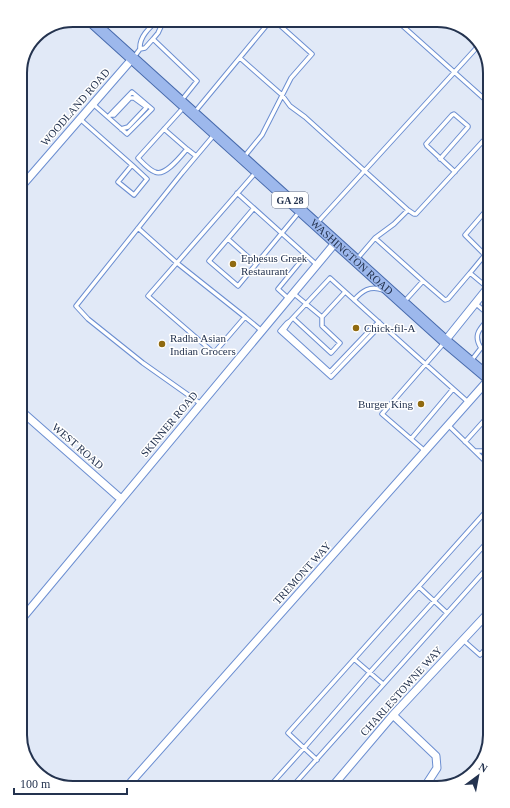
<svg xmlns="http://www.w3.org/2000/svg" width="510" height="808" font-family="Georgia,serif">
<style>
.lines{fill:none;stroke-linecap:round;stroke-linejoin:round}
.service-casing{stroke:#6b8ed1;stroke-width:5.5}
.minor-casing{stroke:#6b8ed1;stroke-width:9}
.primary-casing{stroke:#486bad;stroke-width:13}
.service{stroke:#fff;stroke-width:3.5}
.minor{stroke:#fff;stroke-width:7}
.primary{stroke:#9db8ec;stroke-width:11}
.poi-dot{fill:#906a10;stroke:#fff;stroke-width:1.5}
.labels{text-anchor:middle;stroke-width:3;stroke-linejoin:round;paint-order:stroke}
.shield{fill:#fff;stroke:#667084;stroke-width:1}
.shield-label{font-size:10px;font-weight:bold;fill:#24334f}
.street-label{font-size:11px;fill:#24334f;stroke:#fff}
.poi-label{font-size:11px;fill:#24334f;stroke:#fff;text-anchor:start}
.rim{fill:none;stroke:#24334f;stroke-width:2}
</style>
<rect width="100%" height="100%" fill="#e1e9f7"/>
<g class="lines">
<!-- service casing -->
<g class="service-casing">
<path id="service" d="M396,20l94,84
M153,39l44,42 -16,20
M140,49c-1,-12 9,-21 18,-29
M134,57l6,-8 5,-1 8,-9 5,-6 6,-13
M240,58l42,37 8,11 15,11 103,93
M93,104l34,30 25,-25 -20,-17 -24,25
M184,107l-46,51c5,5 11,12 17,14 10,5 26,-16 32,-23l9,7
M194,113l77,-93
M111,115h3l16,-17h4l11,8 1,2 -18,19 -7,2
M80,119l52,46 15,14 -13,16 -16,-13 14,-17
M164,129l23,20
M244,157l18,-22 29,-57 21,-24 -38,-34
M440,159l28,-32v-1l-14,-12 -2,1 -26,29 1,2 28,26
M256,172l-108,124 66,57 31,-36 17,14
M237,193l80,72
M254,208l-45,53 29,25 62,-75
M317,223l163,-179
M138,228l39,35 68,54
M375,238l19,-14 14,-14 6,4h2l67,-73 7,4
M228,239l28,25
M357,259l18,-21 48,43 -19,21
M470,273l14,-17 -1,-3 -18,-18 25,-29
M423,281l22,19 3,-1 22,-26 18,15
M289,299l-11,-10 28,-34
M354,300c8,-9 16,-15 29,-10
M475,303l15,13
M322,317l23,-25
M293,318l38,35 9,-10 -18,-17v-9l-29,-24
M290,321l-3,2 -7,8 51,46 44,-46 4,-8
M379,322l-7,6 -42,44 -46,-42 6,-9 40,-43c46,42 92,83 138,124
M471,361l10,-13c-9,-14 0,-20 9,-31
M201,404l-58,-41 -55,-44 -12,-13 106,-133 32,-38
M448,425l37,36 5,2
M411,439l42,-50
M465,442l25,-28
M425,451l-43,-37 62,-71
M475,451h15
M490,539l-120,133 -66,76 -16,-15 201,-225 1,1
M419,587l28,26
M463,640l17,15 10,-11
M354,659l29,25
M268,788l36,-40 13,12
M291,788l199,-223"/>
</g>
<!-- minor casing -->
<g class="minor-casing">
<path id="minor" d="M34,38l3,-3
M20,188l112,-129
M445,341l45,-56
M20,410l101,89
M20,621l316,-379
M393,715l43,41 1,12 -13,20
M131,782l358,-403
M331,788l62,-73 97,-104"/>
</g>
<!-- primary casing -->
<g class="primary-casing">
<g id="primary">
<path id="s1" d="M90,20l355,321 45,38"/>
</g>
</g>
<!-- service -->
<use href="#service" class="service"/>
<!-- minor -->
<use href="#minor" class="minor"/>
<!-- primary -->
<use href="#primary" class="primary"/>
</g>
<!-- markers -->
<g class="poi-dot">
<circle cx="233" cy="264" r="4"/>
<circle cx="356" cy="328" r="4"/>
<circle cx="162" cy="344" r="4"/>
<circle cx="421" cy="404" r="4"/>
</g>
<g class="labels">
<!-- shield labels -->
<rect class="shield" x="272" y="192" width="36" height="16" rx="3"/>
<g class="shield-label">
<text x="290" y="204">GA 28</text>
</g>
<!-- street labels -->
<g class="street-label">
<text transform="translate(75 107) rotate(-49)" y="4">WOODLAND ROAD</text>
<text dy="4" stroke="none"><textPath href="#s1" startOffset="353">WASHINGTON ROAD</textPath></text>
<text transform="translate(169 424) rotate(-50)" y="4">SKINNER ROAD</text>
<text transform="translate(78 446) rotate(41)" y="4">WEST ROAD</text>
<text transform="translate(302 573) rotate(-48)" y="4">TREMONT WAY</text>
<text transform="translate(401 691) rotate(-48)" y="4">CHARLESTOWNE WAY</text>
</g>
<!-- poi labels -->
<g class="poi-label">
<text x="241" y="262">Ephesus Greek<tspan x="241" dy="13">Restaurant</tspan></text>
<text x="364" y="332">Chick-fil-A</text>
<text x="170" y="342">Radha Asian<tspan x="170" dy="13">Indian Grocers</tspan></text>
<text x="413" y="408" text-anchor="end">Burger King</text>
</g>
</g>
<!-- crop -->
<path d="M0 0H510V808H0ZM73 27H437A46 46 0 0 1 483 73V735A46 46 0 0 1 437 781H73A46 46 0 0 1 27 735V73A46 46 0 0 1 73 27Z" fill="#fff" fill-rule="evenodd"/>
<path class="rim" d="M73 27H437A46 46 0 0 1 483 73V735A46 46 0 0 1 437 781H73A46 46 0 0 1 27 735V73A46 46 0 0 1 73 27Z"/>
<!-- north arrow -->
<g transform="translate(478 776) rotate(32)" stroke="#ffffff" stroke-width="3" paint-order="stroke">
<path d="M0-3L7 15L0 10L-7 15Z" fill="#24334f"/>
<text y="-6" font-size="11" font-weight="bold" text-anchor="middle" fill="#24334f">N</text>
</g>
<!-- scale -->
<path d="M14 788v6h113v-6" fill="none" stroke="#24334f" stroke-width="2"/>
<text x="20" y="788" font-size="12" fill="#24334f" stroke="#ffffff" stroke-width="3" paint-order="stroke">100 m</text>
</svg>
